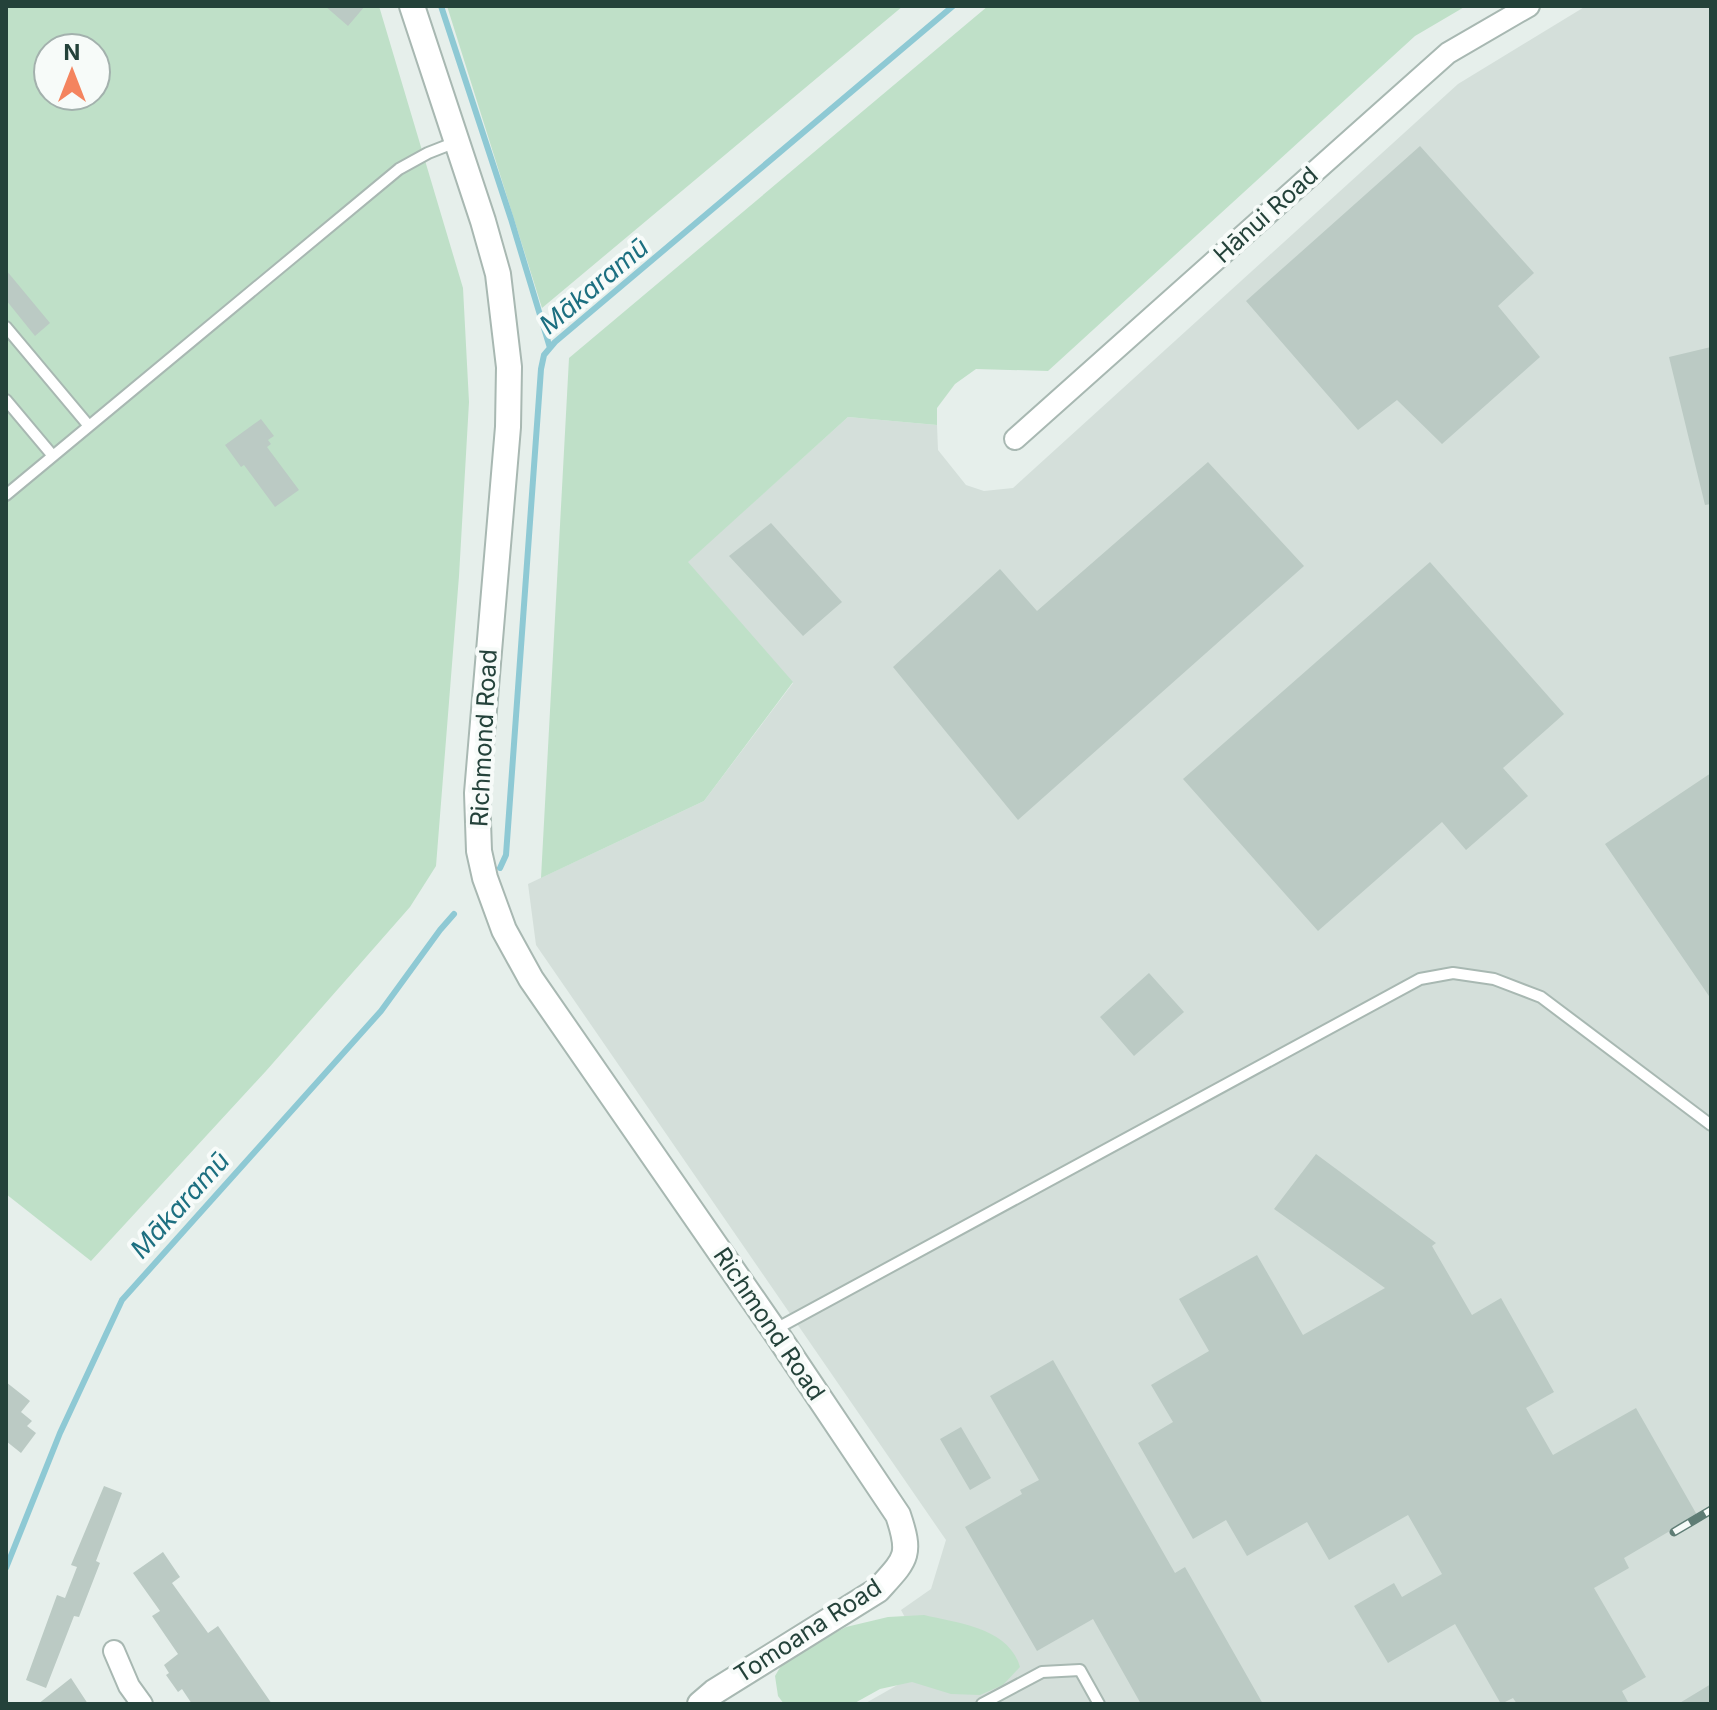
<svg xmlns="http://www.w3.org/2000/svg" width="1717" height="1710" font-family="Inter,sans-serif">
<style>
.built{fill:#d4dfda}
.green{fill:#bfe0c8;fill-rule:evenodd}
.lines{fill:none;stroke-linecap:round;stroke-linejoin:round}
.stream{stroke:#8ec9d4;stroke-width:6}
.building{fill:#bbcac4}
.service-casing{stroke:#a8b8b2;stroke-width:14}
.minor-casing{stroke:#a8b8b2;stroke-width:24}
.tertiary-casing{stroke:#a8b8b2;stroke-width:28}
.service{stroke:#fff;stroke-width:10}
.minor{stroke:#fff;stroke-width:20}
.tertiary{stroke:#fff;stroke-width:24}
.rail-casing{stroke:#5f7d75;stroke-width:9}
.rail{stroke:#f7fbf9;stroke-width:6;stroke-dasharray:18;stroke-linecap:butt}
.labels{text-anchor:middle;stroke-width:8;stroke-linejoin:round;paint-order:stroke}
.street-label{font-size:24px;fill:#24423a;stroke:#f7fbf9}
.water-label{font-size:26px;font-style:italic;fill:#1c6f80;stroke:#f7fbf9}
</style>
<rect width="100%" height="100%" fill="#e6efeb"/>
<!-- built -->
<path class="built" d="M1586,6h125v1698h-847l67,-38 -30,-56 30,-21 15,-49 -410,-595 -8,-61 176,-83 89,-118 -106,-121 161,-145 89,8 1,25 28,35 18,6 29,-3 445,-404z"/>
<!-- green -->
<path class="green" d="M6,6h373l84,282 6,114 -10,174 -23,290 -26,41 -144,164 -175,190 -85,-67zM48,48h48v48h-48z
M447,6h456l-361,302z
M988,6h478l-51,30 -367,335 -72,-2 -21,15 -18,24v17l-89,-8 -160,145 105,120 -89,119 -163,77 28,-520z
M924,1615c34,8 85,13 96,52l-17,18 -23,10 -29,-1 -39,-12 -32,7 -27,15h-69l-6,-8 -3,-20 10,-17 61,-32 42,-10z"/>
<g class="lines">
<!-- stream -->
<path class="stream" d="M441,6l70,213 39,129
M500,868l6,-13 35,-486 3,-14 11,-13 398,-336
M6,1568l54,-135 62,-133 259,-289 59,-81 14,-16"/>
</g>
<!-- building -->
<path class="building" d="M325,6h40l-17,20z
M1420,146l114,127 -36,33 42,51 -98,87 -45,-44 -39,30 -112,-129z
M6,270l44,53 -15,13 -29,-36z
M1711,347v157l-6,1 -36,-148z
M261,419l13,17 -6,4 3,4 -4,3 32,43 -24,17 -31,-42 -3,2 -16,-22z
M1208,462l96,104 -286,254 -125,-153 107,-98 37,42z
M771,523l71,79 -39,34 -74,-80z
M1430,562l134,152 -61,54 25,28 -62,54 -24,-28 -124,109 -135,-152z
M1711,773v226l-106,-155z
M1149,973l35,39 -50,44 -34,-39z
M1316,1154l120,89 -4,3 40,69 29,-17 53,94 -28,16 27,47 83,-47 61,107 -73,43 5,10 -35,20 52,89 -24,14 7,13h-112l-4,-6 -12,6 -46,-80 -67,39 -34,-57 40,-23 8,14 40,-23 -34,-59 -79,45 -22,-38 -60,34 -21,-36 -33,19 -55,-96 35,-21 -22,-37 58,-34 -30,-52 78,-44 46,80 82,-47 -111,-79z
M1053,1360l122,213 10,-6 78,137h-122l-48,-85 -56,32 -72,-124 57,-33 -2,-4 19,-10 -49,-84z
M6,1382l24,19 -9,11 11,9 -5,5 9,7 -15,20 -15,-12z
M961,1427l30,51 -21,12 -30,-51z
M104,1486l18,7 -26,68 4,2 -21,54 -5,-1 -28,72 -20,-8 31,-85 8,3 12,-31 -6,-2z
M163,1552l17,25 -8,6 36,50 10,-7 54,78h-80l-10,-15 -4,3 -12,-17 3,-2 -5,-8 14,-11 -26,-38 8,-5 -27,-38z
M71,1678l17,26h-50z
M1711,1684v20h-33z"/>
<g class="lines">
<!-- service casing -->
<g class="service-casing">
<path id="service" d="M6,327l83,99
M6,400l47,56
M6,495l393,-326 29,-16 28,-11
M774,1330l646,-351 33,-6 41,6 47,18 170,128
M982,1704l60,-32 38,-2 19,34"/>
</g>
<!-- minor casing -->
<g class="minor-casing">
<path id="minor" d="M1015,439l433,-386 81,-47
M114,1651l15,35 13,18"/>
</g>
<!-- tertiary casing -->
<g class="tertiary-casing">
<path id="tertiary" d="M412,6l71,215 15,53 11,93 -1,60 -31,366 2,58 6,27 19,52 27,49 243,351 124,185c14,41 8,44 -20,75l-164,102 -14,12"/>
</g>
<!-- service -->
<use href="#service" class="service"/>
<!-- minor -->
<use href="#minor" class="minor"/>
<!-- tertiary -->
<use href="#tertiary" class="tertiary"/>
<!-- rail casing -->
<g class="rail-casing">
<path id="rail" d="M1674,1532l37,-22"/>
</g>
<!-- rail -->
<use href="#rail" class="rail"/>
</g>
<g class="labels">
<!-- street labels -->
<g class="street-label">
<text transform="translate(1266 215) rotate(-42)" y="8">Hānui Road</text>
<text transform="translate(484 738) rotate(-87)" y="8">Richmond Road</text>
<text transform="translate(769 1324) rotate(56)" y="8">Richmond Road</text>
<text transform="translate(808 1631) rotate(-33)" y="8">Tomoana Road</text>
</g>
<!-- water labels -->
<g class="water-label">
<text transform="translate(594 286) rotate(-40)" y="9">Mākaramū</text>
<text transform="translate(180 1205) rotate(-48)" y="9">Mākaramū</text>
</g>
</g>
<!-- border -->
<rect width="1717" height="1710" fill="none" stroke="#24423a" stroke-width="16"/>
<!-- north arrow -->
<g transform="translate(72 72)"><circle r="38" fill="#f7fbf9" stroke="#a3b1ad" stroke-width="2"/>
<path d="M0-6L14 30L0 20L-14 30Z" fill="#f4845f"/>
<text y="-12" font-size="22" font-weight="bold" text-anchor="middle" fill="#24423a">N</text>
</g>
</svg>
